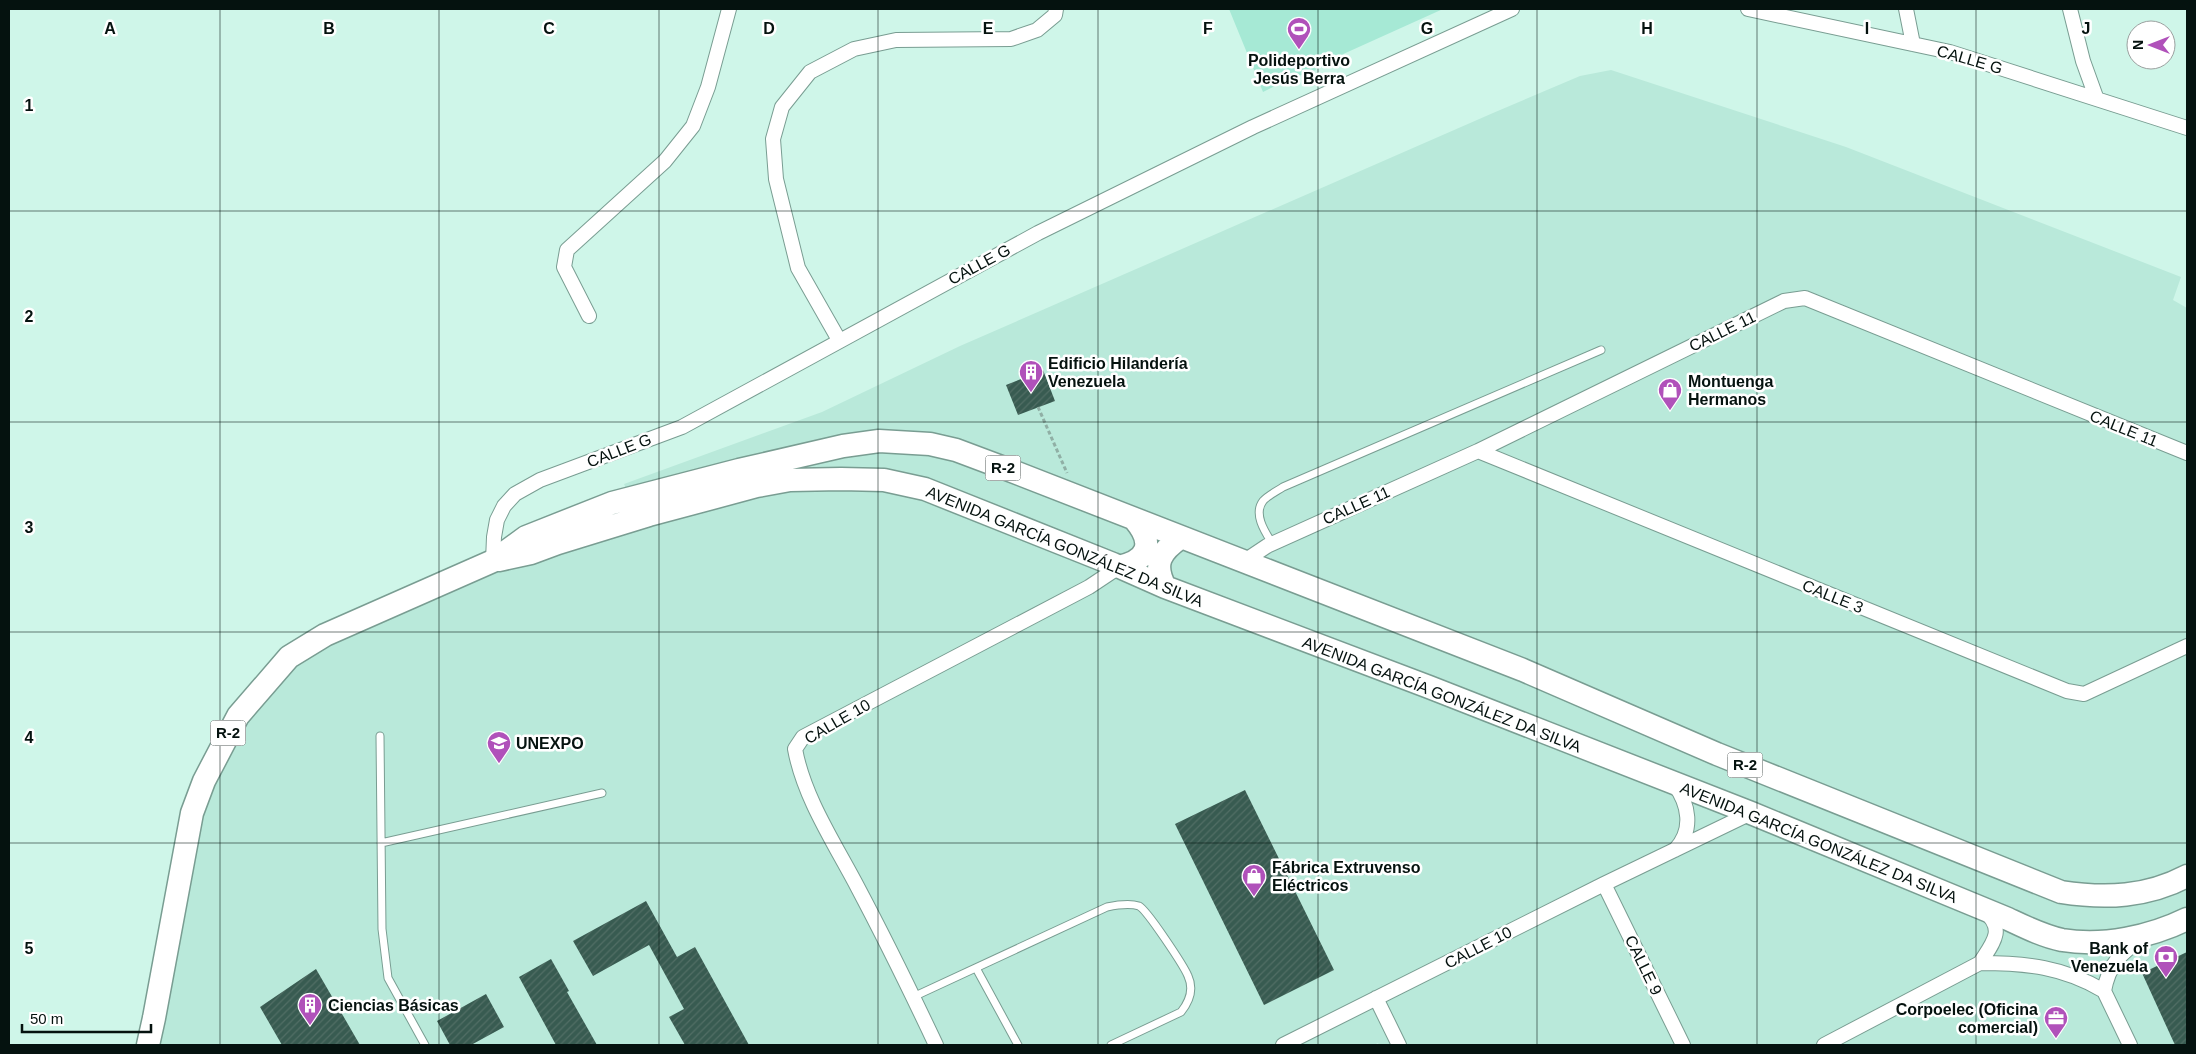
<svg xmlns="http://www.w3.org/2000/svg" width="2196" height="1054" font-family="Arial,sans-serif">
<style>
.built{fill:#b9e9da}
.garden{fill:#a6e9d5}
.building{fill:url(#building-hatch)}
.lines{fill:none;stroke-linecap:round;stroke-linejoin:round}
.service-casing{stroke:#799d92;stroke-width:9}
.minor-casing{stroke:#799d92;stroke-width:16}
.primary-casing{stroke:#799d92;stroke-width:25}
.path{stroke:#90afa5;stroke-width:3;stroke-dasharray:4 2.5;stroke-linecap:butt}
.service{stroke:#fff;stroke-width:7}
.minor{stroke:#fff;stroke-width:14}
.primary{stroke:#fff;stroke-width:22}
.grid{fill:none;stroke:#05120f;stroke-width:1;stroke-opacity:0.55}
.labels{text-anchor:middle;stroke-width:5;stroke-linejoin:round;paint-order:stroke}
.shield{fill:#fff;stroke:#505957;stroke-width:1}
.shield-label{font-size:15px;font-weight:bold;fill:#05120f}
.street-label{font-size:16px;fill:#05120f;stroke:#fff}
.poi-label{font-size:16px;font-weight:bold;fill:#05120f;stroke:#fff;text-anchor:start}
.grid-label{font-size:16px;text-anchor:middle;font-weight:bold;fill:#05120f;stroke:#fff;stroke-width:5;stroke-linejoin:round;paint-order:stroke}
</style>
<defs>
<pattern id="building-hatch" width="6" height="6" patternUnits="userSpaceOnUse" patternTransform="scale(1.25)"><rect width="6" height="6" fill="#385b51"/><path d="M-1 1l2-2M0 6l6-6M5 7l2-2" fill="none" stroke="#516e65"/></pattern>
</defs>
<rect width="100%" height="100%" fill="#cff6e9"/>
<!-- built -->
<path class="built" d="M1611,70l235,77 335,130 -8,23 14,8v737h-808l-1,-2 -4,2h-1230l50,-239 85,-137 82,-50 278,-101 -15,-34 198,-72 138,-66 533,-233 87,-37z"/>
<!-- garden -->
<path class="garden" d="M1229,9h214l-113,51 -18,12 -21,6 -28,14z"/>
<!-- building -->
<path class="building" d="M1043,370l12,31 -37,14 -12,-30z
M1245,790l89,180 -70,35 -89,-181z
M646,901l31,56 18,-10 54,98h-64l-16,-28 15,-8 -35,-64 -56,31 -20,-35z
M2187,952v93h-12l-33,-72z
M551,959l18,32 -2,1 30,53h-41l-37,-68z
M316,969l44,76h-78l-22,-38z
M486,994l18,33 -33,18h-21l-13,-24z"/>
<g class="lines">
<!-- service casing -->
<g class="service-casing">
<path id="service" d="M1272,543c-7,-11 -19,-29 -9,-42 4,-5 14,-10 20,-14l318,-137
M380,736l2,193 6,49 37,67
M381,843l221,-50
M976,968l42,77
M913,997l194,-90c10,-2 22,-4 32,-1 8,4 45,60 49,70 6,13 1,26 -7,36l-70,33"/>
</g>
<!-- minor casing -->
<g class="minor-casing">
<path id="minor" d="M1748,9l202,43 237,76
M1906,9l7,35
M2070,9l13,52 13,36
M589,316l-25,-49 3,-17 98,-89 28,-35 15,-39 21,-78
M839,340l-41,-72 -22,-89 -3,-40 9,-32 28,-35 44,-23 42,-9 115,-1 26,-9 18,-15 1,-6
M1478,451l589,240 17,3 103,-48
M493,561l1,-24 3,-17 7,-14 11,-12 25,-14 142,-53 356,-194 215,-106 259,-118
M1243,562l24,-16 211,-95 306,-150 21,-3 382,155
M1674,784c15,20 20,46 1,66
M1604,884l79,161
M1985,912c21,18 7,32 -5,51 46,0 84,4 124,28
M2104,991c5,-27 16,-37 37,-52
M2104,991l26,54
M1376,998l23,47
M936,1045c-25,-53 -51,-106 -78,-157 -23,-44 -54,-90 -63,-139l8,-12 286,-150 30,-20
M1283,1045l321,-161 147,-71
M1824,1045l156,-82"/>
</g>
<!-- primary casing -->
<g class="primary-casing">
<path id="primary" d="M499,560l32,-7 27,-10 91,-28 108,-29 33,-6 51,-1 43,1 41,9 188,75 52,23 264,100 322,126 257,106c17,8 35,17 54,21 41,7 88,-3 125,-21
M1119,567c30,-7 35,-24 16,-47
M1165,587c-12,-23 -5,-35 15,-49
M148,1045l6,-27 38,-205 12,-32 34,-65 51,-59 36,-22 168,-74 33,-24 86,-34 127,-33 104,-24 36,-5 51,3 26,6 48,18 519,202 194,84 344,138c45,7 86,5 126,-16"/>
</g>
<!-- path -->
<path class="path" d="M1038,407l29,66"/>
<!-- service -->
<use href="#service" class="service"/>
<!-- minor -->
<use href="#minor" class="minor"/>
<!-- primary -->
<use href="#primary" class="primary"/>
</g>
<!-- grid -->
<path class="grid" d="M220,9v1036M439,9v1036M659,9v1036M878,9v1036M1098,9v1036M1318,9v1036M1537,9v1036M1757,9v1036M1976,9v1036M9,211h2178M9,422h2178M9,632h2178M9,843h2178"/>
<!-- icons -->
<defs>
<g id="stadium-pin" transform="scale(1.25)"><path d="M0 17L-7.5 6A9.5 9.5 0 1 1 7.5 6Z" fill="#b051ba" stroke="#fff"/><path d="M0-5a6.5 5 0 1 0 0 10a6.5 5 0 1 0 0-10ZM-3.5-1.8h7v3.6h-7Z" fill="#fff"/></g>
<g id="building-pin" transform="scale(1.25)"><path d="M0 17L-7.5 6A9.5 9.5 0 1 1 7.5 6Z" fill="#b051ba" stroke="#fff"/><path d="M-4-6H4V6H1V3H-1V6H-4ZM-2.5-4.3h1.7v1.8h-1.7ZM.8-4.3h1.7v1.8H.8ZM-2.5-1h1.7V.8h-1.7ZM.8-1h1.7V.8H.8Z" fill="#fff"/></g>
<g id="shop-pin" transform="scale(1.25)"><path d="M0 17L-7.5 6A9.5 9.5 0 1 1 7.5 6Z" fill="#b051ba" stroke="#fff"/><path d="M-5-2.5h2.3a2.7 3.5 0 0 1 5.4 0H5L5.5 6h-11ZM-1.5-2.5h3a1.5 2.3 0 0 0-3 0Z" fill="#fff"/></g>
<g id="university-pin" transform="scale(1.25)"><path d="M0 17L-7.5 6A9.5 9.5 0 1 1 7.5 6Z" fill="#b051ba" stroke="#fff"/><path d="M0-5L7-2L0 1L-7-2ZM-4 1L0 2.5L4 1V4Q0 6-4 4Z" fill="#fff"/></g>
<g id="bank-pin" transform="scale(1.25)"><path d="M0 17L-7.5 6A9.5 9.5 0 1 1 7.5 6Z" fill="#b051ba" stroke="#fff"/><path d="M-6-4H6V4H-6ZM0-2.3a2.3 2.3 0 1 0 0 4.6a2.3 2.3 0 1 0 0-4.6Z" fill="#fff"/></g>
<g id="office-pin" transform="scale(1.25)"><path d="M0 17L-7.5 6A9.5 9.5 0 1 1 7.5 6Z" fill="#b051ba" stroke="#fff"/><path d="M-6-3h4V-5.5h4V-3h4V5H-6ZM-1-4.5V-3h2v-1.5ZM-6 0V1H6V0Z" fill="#fff"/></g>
</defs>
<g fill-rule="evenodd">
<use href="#stadium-pin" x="1299" y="29"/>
<use href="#building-pin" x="1031" y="372"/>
<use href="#shop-pin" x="1670" y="390"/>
<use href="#university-pin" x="499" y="743"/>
<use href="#shop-pin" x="1254" y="876"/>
<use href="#bank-pin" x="2166" y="957"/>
<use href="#building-pin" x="310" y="1005"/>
<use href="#office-pin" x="2056" y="1018"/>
</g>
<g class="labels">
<!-- shield labels -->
<g class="shield">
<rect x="985.5" y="455.5" width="35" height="25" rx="4"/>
<rect x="210.5" y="720.5" width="35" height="25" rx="4"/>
<rect x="1727.5" y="752.5" width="35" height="25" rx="4"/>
</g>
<g class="shield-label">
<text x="1003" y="473">R-2</text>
<text x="228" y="738">R-2</text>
<text x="1745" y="770">R-2</text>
</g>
<!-- street labels -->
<g class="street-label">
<text transform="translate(1970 59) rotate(16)" y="6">CALLE G</text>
<text transform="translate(979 264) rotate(-28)" y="6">CALLE G</text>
<text transform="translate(1722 331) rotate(-26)" y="6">CALLE 11</text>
<text transform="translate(2124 428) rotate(22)" y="6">CALLE 11</text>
<text transform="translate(619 450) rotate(-21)" y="6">CALLE G</text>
<text transform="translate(1356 505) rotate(-24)" y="6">CALLE 11</text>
<text transform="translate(1065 546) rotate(22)" y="6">AVENIDA GARCÍA GONZÁLEZ DA SILVA</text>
<text transform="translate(1833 596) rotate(22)" y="6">CALLE 3</text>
<text transform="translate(1442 694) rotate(21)" y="6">AVENIDA GARCÍA GONZÁLEZ DA SILVA</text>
<text transform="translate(837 721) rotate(-30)" y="6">CALLE 10</text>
<text transform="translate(1819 842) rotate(22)" y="6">AVENIDA GARCÍA GONZÁLEZ DA SILVA</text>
<text transform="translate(1478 947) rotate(-27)" y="6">CALLE 10</text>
<text transform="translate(1644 965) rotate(64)" y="6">CALLE 9</text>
</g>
<!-- poi labels -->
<g class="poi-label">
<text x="1299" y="66" text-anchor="middle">Polideportivo<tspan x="1299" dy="18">Jesús Berra</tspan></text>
<text x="1048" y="369">Edificio Hilandería<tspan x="1048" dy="18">Venezuela</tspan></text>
<text x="1688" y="387">Montuenga<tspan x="1688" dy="18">Hermanos</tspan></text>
<text x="516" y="749">UNEXPO</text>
<text x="1272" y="873">Fábrica Extruvenso<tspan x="1272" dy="18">Eléctricos</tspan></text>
<text x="2148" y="954" text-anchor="end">Bank of<tspan x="2148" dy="18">Venezuela</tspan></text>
<text x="328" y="1011">Ciencias Básicas</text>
<text x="2038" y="1015" text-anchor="end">Corpoelec (Oficina<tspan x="2038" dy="18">comercial)</tspan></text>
</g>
</g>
<g class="grid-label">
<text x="110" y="34">A</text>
<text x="329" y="34">B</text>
<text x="549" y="34">C</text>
<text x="769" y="34">D</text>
<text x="988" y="34">E</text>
<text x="1208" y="34">F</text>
<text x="1427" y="34">G</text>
<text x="1647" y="34">H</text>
<text x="1867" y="34">I</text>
<text x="2086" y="34">J</text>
<text x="29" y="111">1</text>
<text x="29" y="322">2</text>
<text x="29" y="533">3</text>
<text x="29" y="743">4</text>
<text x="29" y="954">5</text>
</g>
<!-- border -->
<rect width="2196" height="1054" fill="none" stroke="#05120f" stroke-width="20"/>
<!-- north arrow -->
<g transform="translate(2151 45) rotate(270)"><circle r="24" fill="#ffffff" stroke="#9ba09f"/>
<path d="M0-4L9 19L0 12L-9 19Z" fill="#b051ba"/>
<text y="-8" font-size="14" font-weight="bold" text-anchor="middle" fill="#05120f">N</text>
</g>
<!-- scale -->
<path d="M22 1024v8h129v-8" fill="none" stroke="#05120f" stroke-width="2.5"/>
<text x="30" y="1024" font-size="15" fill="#05120f" stroke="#ffffff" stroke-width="4" paint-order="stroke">50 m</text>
</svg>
